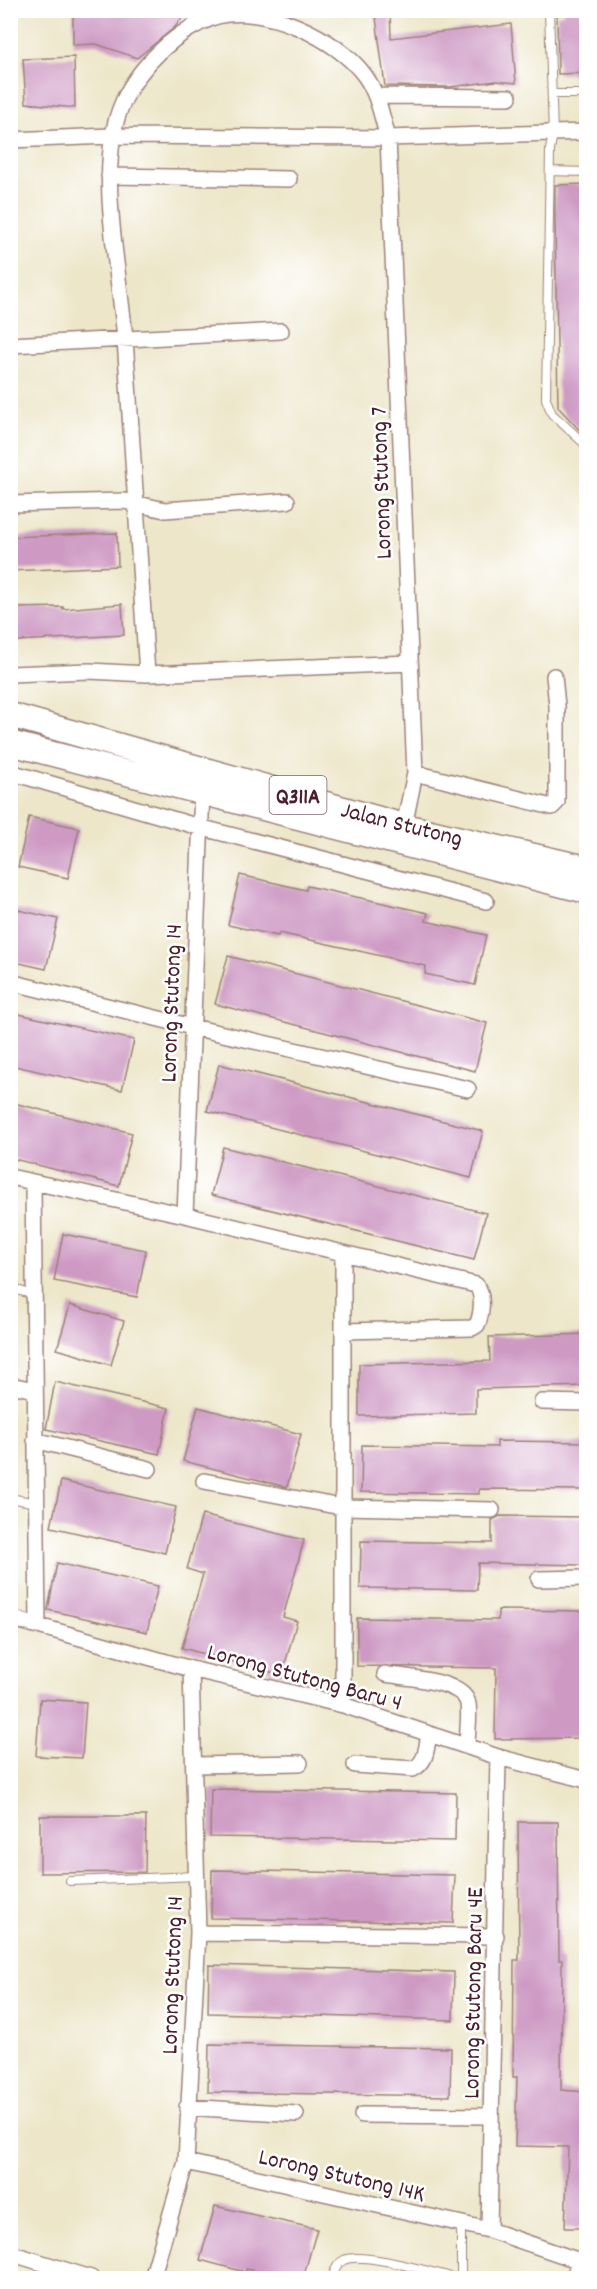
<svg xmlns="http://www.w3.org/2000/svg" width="597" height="2289" font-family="Dekko,sans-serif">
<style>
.building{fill:#ce9ac4}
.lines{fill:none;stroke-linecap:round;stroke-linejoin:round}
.service-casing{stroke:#9c827a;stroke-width:10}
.minor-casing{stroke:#9c827a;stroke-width:18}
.primary-casing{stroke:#9c827a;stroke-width:27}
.service{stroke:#fff;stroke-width:8}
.minor{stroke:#fff;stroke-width:15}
.primary{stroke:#fff;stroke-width:24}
.labels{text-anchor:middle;stroke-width:5;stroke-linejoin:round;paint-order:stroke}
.shield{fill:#fff;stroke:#80626b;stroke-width:1.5}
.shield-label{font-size:22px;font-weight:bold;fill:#4a1f2b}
.street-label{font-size:24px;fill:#4a1f2b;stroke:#fff}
</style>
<rect width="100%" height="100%" fill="#fff"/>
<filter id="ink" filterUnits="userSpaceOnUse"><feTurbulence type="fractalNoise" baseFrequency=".0167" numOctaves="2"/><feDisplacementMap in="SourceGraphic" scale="12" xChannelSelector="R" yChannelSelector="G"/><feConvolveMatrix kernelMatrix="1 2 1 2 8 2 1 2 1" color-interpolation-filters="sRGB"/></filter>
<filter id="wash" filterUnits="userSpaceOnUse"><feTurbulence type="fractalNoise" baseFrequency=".008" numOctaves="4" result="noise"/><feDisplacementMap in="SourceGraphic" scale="24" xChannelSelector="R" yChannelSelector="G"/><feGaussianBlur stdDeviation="1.35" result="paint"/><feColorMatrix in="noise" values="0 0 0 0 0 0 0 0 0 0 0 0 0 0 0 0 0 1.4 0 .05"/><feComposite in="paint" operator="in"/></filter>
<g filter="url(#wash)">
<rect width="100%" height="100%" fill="#ede6c9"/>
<g id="blocks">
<!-- building -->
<path class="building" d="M73,10h115l-13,17 -38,31 -41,-14 -23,1z
M375,10h15l1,28 120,-14 5,59 -20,-2 -46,6 -65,-1z
M563,10h23v63l-28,1 -1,-59 6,-1z
M74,57l1,51 -49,-5 -3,-44z
M586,184v253l-28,-30 -3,-185v-37z
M117,533l1,33 -108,5v-34z
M122,604l2,31 -107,6 -3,-33 49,-1v2z
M29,817l50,11 -11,50 -50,-11z
M240,875l66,15 1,-4 121,27 -2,8 60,14 -11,50 -50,-11 1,-8 -147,-33 -1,3 -50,-11z
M10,908l48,11 -12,50 -36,-8z
M228,956l259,67 -12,48 -260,-67z
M10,1012l124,28 -12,50 -112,-25z
M219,1064l264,67 -12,47 -264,-67z
M10,1102l122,31 -13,53 -109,-28z
M223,1147l263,66 -12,47 -263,-65z
M63,1234l83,16 -9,47 -83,-16z
M70,1305l54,16 -13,44 -54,-16z
M586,1334v52l-110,3v24l-117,3v-52l131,-3 -1,-24z
M55,1382l114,26 -10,46 -113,-25z
M198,1407l103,27 -14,53 -104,-26z
M497,1441l89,1v48l-107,-1v5l-118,-2 1,-47 135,2z
M61,1481l115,26 -11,46 -114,-26z
M202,1515l102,25 -21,77 14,4 -15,54 -100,-27 21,-74 -16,-5z
M500,1516l86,1v48l-108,-2 -1,27 -117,-2 1,-47 131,2v-23z
M57,1563l101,23 -11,46 -99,-22z
M498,1610l88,1v127l-91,1 1,-71 -139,-2v-48l141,2z
M40,1699l46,3 -4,56 -46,-2z
M211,1789l245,4 -1,48 -245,-4z
M40,1816h106l-1,56 -105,1z
M518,1822h40l1,138h3l-1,130 25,2v136h-21l3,-81 -53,-1 2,-69h-4l1,-117h5z
M212,1870l243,5 -2,48 -242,-5z
M209,1965l245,7 -1,48 -245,-7z
M209,2044l242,4 -1,48 -242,-4z
M215,2206l102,23 -14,49h-21l-36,-9 -1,3 -45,-12z"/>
</g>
</g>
<g filter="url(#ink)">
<use href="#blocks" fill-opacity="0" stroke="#9c827a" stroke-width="1.5"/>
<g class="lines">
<!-- service casing -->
<g class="service-casing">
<path id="service" d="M549,10l4,123 -3,17 -4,249 6,15 34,31
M553,94h33
M550,171l36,1
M10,1288l24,7
M10,1498l26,5
M70,1881l127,-5
M461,2224v54
M332,2278c2,-7 5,-15 12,-18 18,-9 90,13 111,18"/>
</g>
<!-- minor casing -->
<g class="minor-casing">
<path id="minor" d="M376,96l133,1
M10,140l101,-4 277,2 198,-6
M109,176l180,3
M10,345l271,-14
M10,504l114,-3 41,9 122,-9
M10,674l79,-3 58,3 263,-11
M147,674c-8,-112 -14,-223 -22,-334 -5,-69 -31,-176 -2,-238 16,-36 54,-72 91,-85 47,-15 124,21 151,59 13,18 17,41 23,62l27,635 -11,53
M10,772l189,55 287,74
M415,773l137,34 5,-5v-96l-3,-30
M10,982l182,45 276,62
M10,1177l175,38 291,70c8,9 6,29 1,40l-5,3 -129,3
M33,1183l5,443
M185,1215l17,-423
M10,1385l25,5
M542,1402l44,1
M35,1440l114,29
M204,1481l137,26 151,3
M539,1579l47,-1
M10,1618l181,51 152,36 155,52 88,23
M385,1674c21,4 79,6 83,30 2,13 -1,29 -1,42
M343,1705v-450
M194,1765l106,-2
M355,1765l58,4c14,-7 13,-20 16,-35
M198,1933l298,3
M187,2107l109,7
M362,2115l129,1
M186,2162l303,68 88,30 -1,18
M489,2230l9,-473
M10,2253l81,25
M152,2278l34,-116 12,-229 -7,-264"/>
</g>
<!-- primary casing -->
<g class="primary-casing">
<path id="primary" d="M10,715l394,111 182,42
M10,743l576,148"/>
</g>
<!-- service -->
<use href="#service" class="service"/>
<!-- minor -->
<use href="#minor" class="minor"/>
<!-- primary -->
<use href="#primary" class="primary"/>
</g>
</g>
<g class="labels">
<!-- shield labels -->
<rect class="shield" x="269.5" y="776" width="57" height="38" rx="4.5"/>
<g class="shield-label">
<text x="298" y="803">Q311A</text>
</g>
<!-- street labels -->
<g class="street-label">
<text transform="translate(380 483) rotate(-92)" y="8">Lorong Stutong 7</text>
<text transform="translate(402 823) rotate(14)" y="8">Jalan Stutong</text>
<text transform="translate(170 1003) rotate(-88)" y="8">Lorong Stutong 14</text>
<text transform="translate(305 1676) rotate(15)" y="8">Lorong Stutong Baru 4</text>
<text transform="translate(171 1975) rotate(-88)" y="8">Lorong Stutong 14</text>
<text transform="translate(472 1993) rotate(-89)" y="8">Lorong Stutong Baru 4E</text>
<text transform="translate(342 2174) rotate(13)" y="8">Lorong Stutong 14K</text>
</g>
</g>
<!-- margin -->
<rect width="597" height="2289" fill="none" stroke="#fff" stroke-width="36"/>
</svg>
